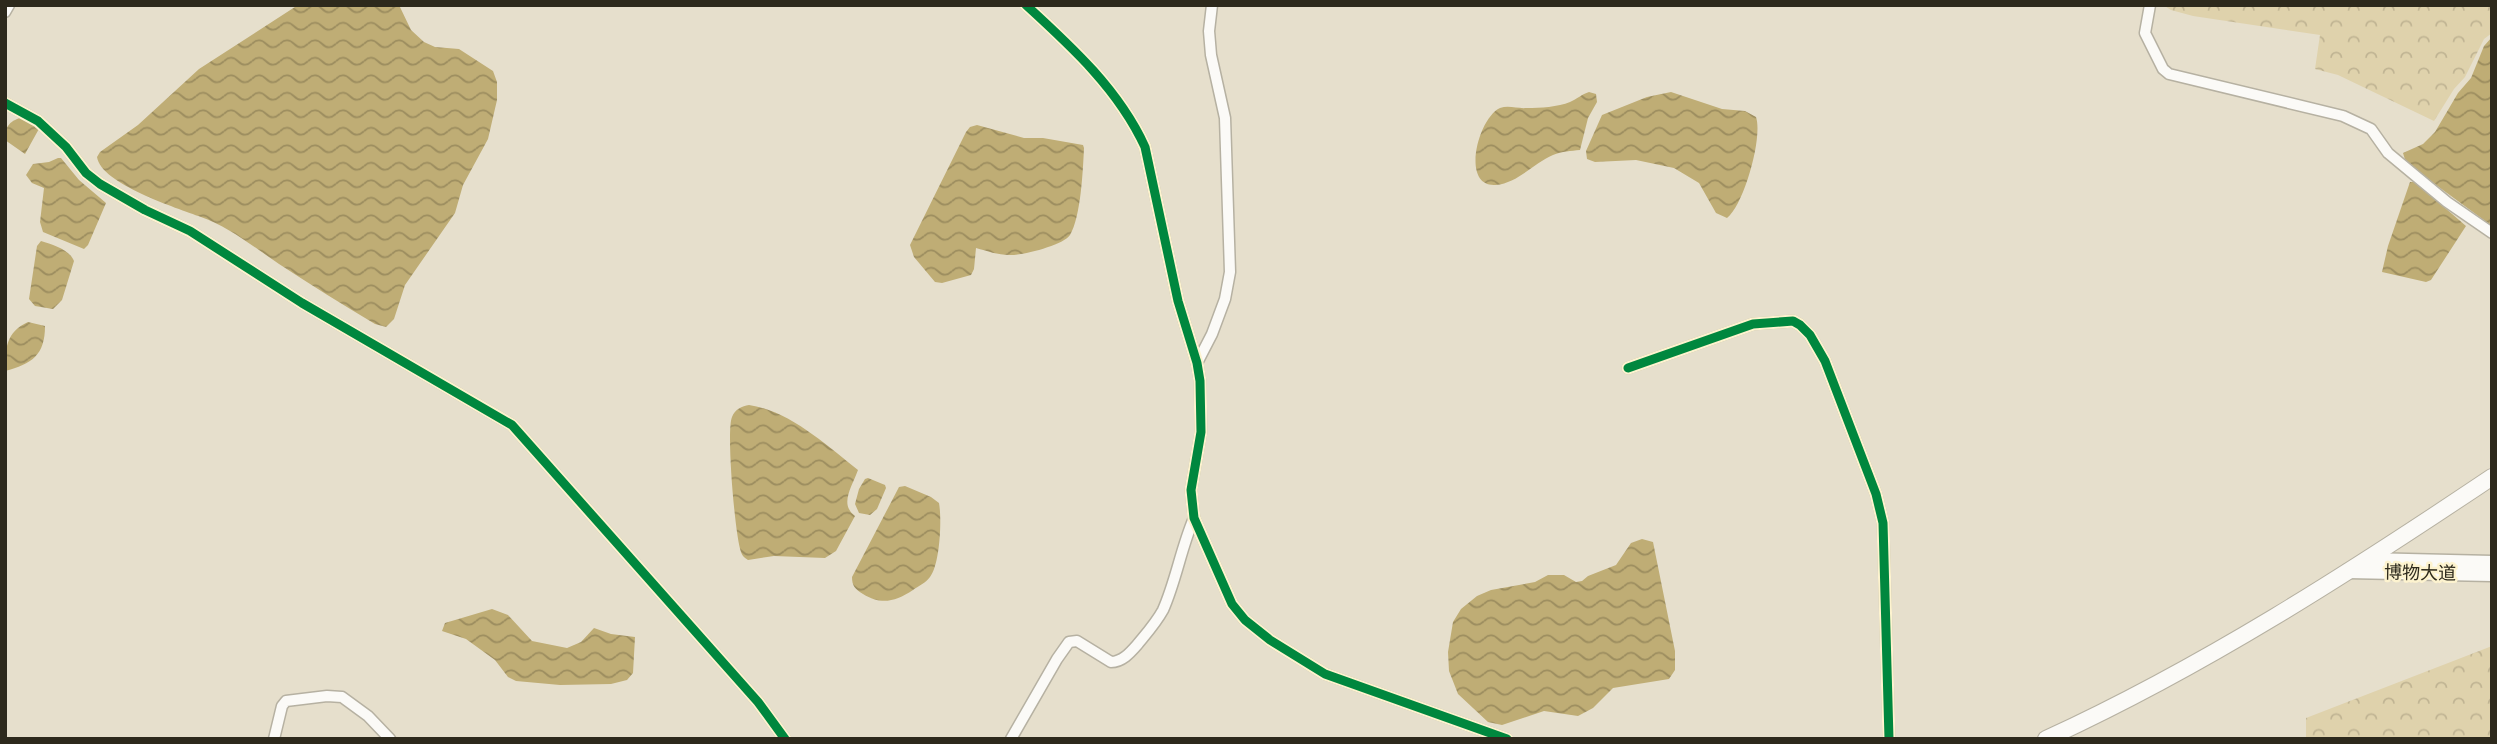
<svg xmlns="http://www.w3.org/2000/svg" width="2497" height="744" font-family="Raleway,'Noto Sans SC',sans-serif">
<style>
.forest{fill:url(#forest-crowns)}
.water{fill:url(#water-waves)}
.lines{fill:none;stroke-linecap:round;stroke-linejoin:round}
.minor-casing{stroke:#b6b1a2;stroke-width:13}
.major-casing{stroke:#b6b1a2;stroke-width:17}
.highway-casing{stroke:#b6b1a2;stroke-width:18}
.minor{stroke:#fbfaf7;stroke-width:10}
.major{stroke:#fbfaf7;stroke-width:14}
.highway{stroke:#fbfaf7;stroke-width:16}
.cycleway-casing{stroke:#fdf3cf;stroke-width:13}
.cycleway{stroke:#00873e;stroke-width:9}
.labels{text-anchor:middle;stroke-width:5;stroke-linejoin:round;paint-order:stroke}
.street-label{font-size:18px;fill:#2d291c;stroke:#fdf3cf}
</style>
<defs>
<pattern id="forest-crowns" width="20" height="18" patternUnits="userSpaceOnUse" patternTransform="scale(1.75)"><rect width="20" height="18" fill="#dfd2ac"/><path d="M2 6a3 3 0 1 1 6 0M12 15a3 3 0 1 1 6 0" fill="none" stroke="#c0b493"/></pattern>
<pattern id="water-waves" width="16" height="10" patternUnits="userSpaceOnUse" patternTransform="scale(1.75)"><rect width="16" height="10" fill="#bfad75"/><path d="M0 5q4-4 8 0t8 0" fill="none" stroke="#9c8d5f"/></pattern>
</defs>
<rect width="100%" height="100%" fill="#e6dfcc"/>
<!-- forest -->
<path class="forest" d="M2163,5h329v28l-8,6 -19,38 -11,12 -20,32 -96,-46 -23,-6 5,-34 -127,-19 -22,-6z
M2492,646v93h-186v-21z"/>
<!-- water -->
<path class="water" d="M298,5h101l12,25 13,12 11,5 24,2 34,22 4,11v18l-9,39 -25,46 -8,28 -50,72 -11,34 -8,8 -11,-3c-32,-19 -64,-39 -96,-60 -25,-17 -50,-37 -78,-47 -24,-9 -100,-33 -104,-60l3,-5 38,-27 61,-56z
M2492,37v189l-86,-63 -3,-10 20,-9 12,-12 23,-39 13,-15 13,-32z
M1589,92l7,2 1,8 -9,16 -8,32c-9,1 -18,1 -27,5 -19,8 -35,28 -57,30 -36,3 -18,-67 4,-77 9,-3 18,1 27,0 13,0 31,-1 43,-6 7,-3 12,-8 19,-10z
M1671,92l51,17 23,2 11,6c7,20 -12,88 -29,101l-11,-5 -17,-30 -25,-15 -38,-8 -41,2 -8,-3 -1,-8 16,-36 45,-18z
M24,117l16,10 -15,27 -20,-14c0,-14 5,-20 19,-23z
M977,125l47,13h19l40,7 1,3c-1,21 -3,69 -14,87 -6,10 -49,21 -61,20 -11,0 -22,-4 -33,-7l-2,21 -3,6 -29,8 -7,-1 -21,-25 -4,-12 56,-113 4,-5z
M58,158h3l18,22 27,23 -18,42 -4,4 -41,-17 -3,-10 4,-34 -12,-5 -6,-8 7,-11 16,-2z
M2410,182h5l51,44 -35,54 -5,2 -44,-10 6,-26z
M41,241c12,4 28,8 33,20l-12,39 -9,9 -18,-3 -6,-7 8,-53z
M28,322l17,4c0,29 -13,38 -40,45 0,-22 1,-39 23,-49z
M749,405c41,6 78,41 109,65 -6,17 -19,34 -3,46l-19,35 -11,7 -51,-2 -26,4c-4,-3 -5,-3 -7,-8 -6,-16 -15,-121 -9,-135 3,-8 10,-11 17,-12z
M868,478l17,7 1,3 -9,21 -7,6 -11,-2 -4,-9 4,-15 6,-10z
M905,486l26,11 8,6c3,16 1,61 -9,74 -4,6 -12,9 -17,13 -18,12 -32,15 -50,4 -8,-5 -11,-8 -11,-17l47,-90z
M1642,539l11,3 22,109v19l-6,9 -56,9 -20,20 -15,8 -34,-5 -42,14 -14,-3 -30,-28 -9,-23 -1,-19 5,-30 8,-13 16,-13 14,-6 44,-8 13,-7h16l12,7 6,-1 6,-5 28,-11 15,-22z
M492,609l16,6 24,26 35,7 14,-6 13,-14 17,6 24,3 -2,36 -6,7 -16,4 -51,1 -44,-4 -8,-4 -13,-17 -29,-21 -24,-8 3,-8z"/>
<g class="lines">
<!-- minor casing -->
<g class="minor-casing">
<path id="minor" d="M1026,5c46,42 93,85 119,142l33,154 19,62 3,18 1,51 -10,58 3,28 38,86 13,16 25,20 55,34 182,65
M2150,5l-5,28 18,36 6,5 174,42 28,13 17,24 59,49 45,31
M5,12l4,-7
M5,103l33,18 28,26 20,26 14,11 45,26 45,21 112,72 210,122 246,277 27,37
M1197,363l15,-29 13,-35 5,-27 -5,-154 -14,-63 -2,-24 3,-26
M1628,368l125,-44 40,-3 7,4 10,10 15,26 51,133 7,29 6,216
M274,739l8,-33 4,-5 41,-5 15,1 26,19 22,23
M1011,739l46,-80 12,-17 8,-1 34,21c11,0 19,-9 26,-17 9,-11 19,-22 26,-35 13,-29 18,-62 31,-92"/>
</g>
<!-- major casing -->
<g class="major-casing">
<path id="major" d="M2366,560l126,3
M2348,571l144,3"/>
</g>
<!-- highway casing -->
<g class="highway-casing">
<path id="highway" d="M2046,739c157,-72 303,-166 446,-262"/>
</g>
<!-- minor -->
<use href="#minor" class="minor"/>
<!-- major -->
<use href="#major" class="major"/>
<!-- highway -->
<use href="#highway" class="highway"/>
<!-- cycleway casing -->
<g class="cycleway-casing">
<path id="cycleway" d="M1026,5c46,42 93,85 119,142l33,154 19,62 3,18 1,51 -10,58 3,28 38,86 13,16 25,20 55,34 182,65
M5,103l33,18 28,26 20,26 14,11 45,26 45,21 112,72 210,122 246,277 27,37
M1628,368l125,-44 40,-3 7,4 10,10 15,26 51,133 7,29 6,216"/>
</g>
<!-- cycleway -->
<use href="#cycleway" class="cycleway"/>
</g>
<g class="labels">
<!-- street labels -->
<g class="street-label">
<text transform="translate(2420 573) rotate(1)" y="6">博物大道</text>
</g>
</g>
<!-- border -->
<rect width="2497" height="744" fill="none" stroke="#2d291c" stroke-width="14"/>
</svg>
